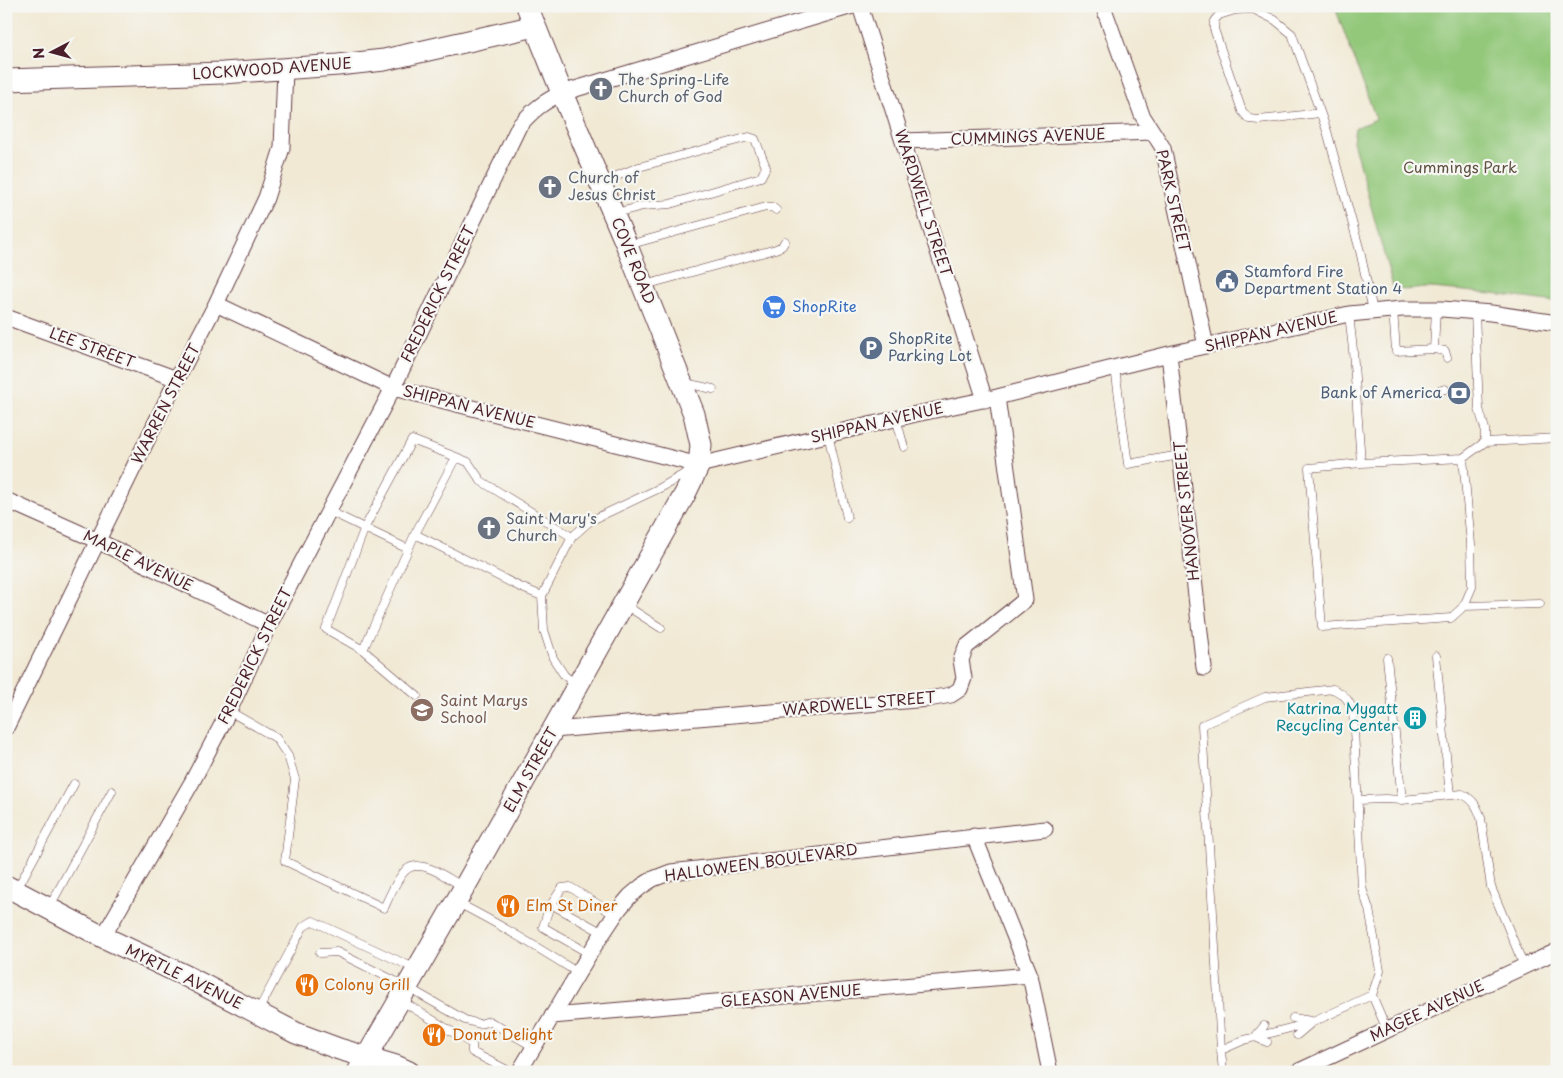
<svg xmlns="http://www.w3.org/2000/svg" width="1563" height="1078" font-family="'Playpen Sans',sans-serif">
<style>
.park{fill:#93c87a;stroke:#6e7452}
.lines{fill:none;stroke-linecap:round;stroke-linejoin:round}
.lane-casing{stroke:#633d44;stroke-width:9}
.street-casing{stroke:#633d44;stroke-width:17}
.secondary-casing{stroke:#633d44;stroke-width:23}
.lane{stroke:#fff;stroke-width:8}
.street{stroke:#fff;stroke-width:15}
.secondary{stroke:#fff;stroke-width:21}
.labels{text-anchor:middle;stroke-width:4.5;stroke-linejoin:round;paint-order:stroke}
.street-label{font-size:15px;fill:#4a1f2b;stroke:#f6f6f2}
.worship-label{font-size:15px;fill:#5b616d;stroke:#f6f6f2;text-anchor:start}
.park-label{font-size:15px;fill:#605243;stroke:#f6f6f2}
.service-label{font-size:15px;fill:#4e5e75;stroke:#f6f6f2;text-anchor:start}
.shop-label{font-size:15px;fill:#366cbe;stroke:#f6f6f2;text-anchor:start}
.education-label{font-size:15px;fill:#785e54;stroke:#f6f6f2;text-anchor:start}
.culture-label{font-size:15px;fill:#0d838f;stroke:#f6f6f2;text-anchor:end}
.food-label{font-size:15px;fill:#c56008;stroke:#f6f6f2;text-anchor:start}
</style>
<rect width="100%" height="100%" fill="#f6f6f2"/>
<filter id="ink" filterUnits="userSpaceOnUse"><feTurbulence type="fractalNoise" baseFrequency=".02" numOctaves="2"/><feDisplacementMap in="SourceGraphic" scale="10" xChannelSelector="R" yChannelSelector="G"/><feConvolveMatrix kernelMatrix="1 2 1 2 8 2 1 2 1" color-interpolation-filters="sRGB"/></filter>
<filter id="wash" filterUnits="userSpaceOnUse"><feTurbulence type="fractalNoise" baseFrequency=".0096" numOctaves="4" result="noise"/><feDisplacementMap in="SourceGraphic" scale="20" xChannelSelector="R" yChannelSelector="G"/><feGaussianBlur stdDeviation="1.12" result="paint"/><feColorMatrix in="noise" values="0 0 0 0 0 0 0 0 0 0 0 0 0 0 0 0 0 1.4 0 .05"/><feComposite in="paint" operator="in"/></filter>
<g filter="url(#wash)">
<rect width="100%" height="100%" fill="#f1e9d4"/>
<!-- park -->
<path class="park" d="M1356,6h201v296c-42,-5 -84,-11 -126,-14 -11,-1 -29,5 -38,-1l-40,-146 2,-13 21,-9 -40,-109z"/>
</g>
<g filter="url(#ink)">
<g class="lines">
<!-- lane casing -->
<g class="lane-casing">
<path id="lane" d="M1320,113l-61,7 -10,-1 -7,-8 -28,-82v-8l5,-6 16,-5 18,-1 22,11 17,14 35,97 33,120 13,60
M602,182l37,-15 110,-30 6,2 11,28 -5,10 -91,27 -27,2 -27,7
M628,245l138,-38h6l4,3
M645,285l131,-36 6,-3 3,-5
M1393,309l3,42 38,-2 11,2 2,7
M1475,312l4,97 6,20v13l72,-4
M1349,314l4,36 8,113 102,-5 22,-16
M1434,349l2,-40
M1115,368l13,96 52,-9
M685,383l28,6
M1436,392l9,-3
M896,418l8,29
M828,434l19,84
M456,457l12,5 13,19 91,56
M1361,463l-52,5 13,159 129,-9 13,-12 8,-19 -1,-43 -8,-86
M329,511l79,38
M625,605l36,23
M1463,606l77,-2
M363,650l-37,-21 39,-102 47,-87 44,17 -41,77
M1436,656l14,139
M1387,658l15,142
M576,685l-12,-10 -11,-17 -9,-28 -2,-34 30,-59 18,-16 72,-34 29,-17
M417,696l-54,-46 52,-116 105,53 22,9
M229,711l47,27 12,18 7,23 -10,82 99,47c5,-11 13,-30 22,-38 15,-13 43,9 57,17
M1358,800l27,-1 17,1 60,-6c11,5 15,12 19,24l10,69 33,79
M17,889l57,-105
M458,903c41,21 81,45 120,70
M551,904l52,29
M50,906l62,-115
M320,953l17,-1 70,35 58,33 15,4 9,-3 45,26
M590,954l-47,-27 6,-19 13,-20 8,-1 45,28
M1372,995l15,35
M400,1000l72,44v8l39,20
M258,1011l45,-84 10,-6 103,48
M1293,1018l18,3
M1264,1026l-9,11 12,5
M1297,1035l13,-11
M1221,1050l23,-10 69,-18 59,-27 8,-24 -11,-62 -7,-21 -9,-178c-5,-11 -9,-16 -20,-21l-68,8 -63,28 19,325 2,22
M6,1069l4,3"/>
</g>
<!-- street casing -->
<g class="street-casing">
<path id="street" d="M860,6l125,394
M1103,6l39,109 21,33 43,198
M904,141l248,-9
M216,304l177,84 306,77 217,-51 81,-17 172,-43 180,-40 53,-5h40l49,4 66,10
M6,317l171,62
M1169,354l35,314
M6,500l92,41 171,84
M6,728l171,-349 39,-75 50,-106 16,-50 3,-79
M553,730l375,-31 23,-4 9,-6 4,-11 -3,-18 5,-13 59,-47 -28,-203
M974,836l56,139 20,97
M103,937l89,-155 37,-71 40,-86 124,-237 126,-262c14,-16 24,-24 43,-33l290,-87
M552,1016l478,-41
M519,1072l74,-124 26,-39 11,-13 12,-10 11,-7 18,-7 374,-43
M1297,1072l260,-121"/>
</g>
<!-- secondary casing -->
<g class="secondary-casing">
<path id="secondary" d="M6,80l217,-7 115,-8 46,-5 151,-34
M6,886l97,51 83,39 110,57 43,16 57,17 13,6
M358,1072l106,-184 221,-394 14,-29 2,-20 -7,-31 -67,-168 -65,-153 -35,-87"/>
</g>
<!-- lane -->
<use href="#lane" class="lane"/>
<!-- street -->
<use href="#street" class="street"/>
<!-- secondary -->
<use href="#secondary" class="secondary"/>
</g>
</g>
<!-- icons -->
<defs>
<g id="church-disc" transform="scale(1.25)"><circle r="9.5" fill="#6b7280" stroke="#f6f6f2"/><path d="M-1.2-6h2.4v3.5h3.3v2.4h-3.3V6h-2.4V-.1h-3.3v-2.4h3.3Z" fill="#fff"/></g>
<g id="civic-disc" transform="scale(1.25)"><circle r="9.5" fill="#5c6f8a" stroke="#f6f6f2"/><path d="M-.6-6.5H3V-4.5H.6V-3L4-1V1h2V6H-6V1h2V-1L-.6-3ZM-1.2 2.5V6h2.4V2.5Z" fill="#fff"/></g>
<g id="supermarket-disc" transform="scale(1.25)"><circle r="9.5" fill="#3f7fe0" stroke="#f6f6f2"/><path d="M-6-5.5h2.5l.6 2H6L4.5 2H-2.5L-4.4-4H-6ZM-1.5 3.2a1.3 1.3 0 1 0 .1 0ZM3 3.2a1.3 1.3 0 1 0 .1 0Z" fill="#fff"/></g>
<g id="parking-disc" transform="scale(1.25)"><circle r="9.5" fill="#5c6f8a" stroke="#f6f6f2"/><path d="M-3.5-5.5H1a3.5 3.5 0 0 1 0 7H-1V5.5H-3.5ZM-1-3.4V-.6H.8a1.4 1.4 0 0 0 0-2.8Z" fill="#fff"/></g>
<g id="bank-disc" transform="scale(1.25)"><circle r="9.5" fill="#5c6f8a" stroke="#f6f6f2"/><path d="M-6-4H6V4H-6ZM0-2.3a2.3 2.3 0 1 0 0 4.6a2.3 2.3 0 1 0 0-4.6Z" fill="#fff"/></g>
<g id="school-disc" transform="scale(1.25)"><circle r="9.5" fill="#8d6e63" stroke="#f6f6f2"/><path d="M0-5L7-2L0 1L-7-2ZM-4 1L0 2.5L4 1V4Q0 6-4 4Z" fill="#fff"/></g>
<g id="building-disc" transform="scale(1.25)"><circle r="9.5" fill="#0f9aa8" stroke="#f6f6f2"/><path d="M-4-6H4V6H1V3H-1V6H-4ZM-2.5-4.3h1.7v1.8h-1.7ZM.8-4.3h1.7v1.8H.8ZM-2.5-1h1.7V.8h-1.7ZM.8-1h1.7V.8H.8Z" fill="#fff"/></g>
<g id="restaurant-disc" transform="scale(1.25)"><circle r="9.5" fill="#e8710a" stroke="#f6f6f2"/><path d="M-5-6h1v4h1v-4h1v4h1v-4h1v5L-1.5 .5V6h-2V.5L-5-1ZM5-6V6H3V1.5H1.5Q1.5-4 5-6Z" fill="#fff"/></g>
</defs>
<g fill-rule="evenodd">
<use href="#church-disc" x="601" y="89"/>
<use href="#church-disc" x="550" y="187"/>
<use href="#civic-disc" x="1227" y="281"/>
<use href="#supermarket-disc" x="774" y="307"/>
<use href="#parking-disc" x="871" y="348"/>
<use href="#bank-disc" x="1459" y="393"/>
<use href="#church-disc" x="489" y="528"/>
<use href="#school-disc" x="422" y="710"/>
<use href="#building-disc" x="1415" y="718"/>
<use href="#restaurant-disc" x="508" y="906"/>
<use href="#restaurant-disc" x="307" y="985"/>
<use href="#restaurant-disc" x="434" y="1035"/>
</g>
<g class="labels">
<!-- street labels -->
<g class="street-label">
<text transform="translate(272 69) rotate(-4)" y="5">LOCKWOOD AVENUE</text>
<text transform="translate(1028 137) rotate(-2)" y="5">CUMMINGS AVENUE</text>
<text transform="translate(1173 201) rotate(77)" y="5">PARK STREET</text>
<text transform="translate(923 203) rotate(72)" y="5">WARDWELL STREET</text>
<text transform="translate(633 261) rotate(68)" y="5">COVE ROAD</text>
<text transform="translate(438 294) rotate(-64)" y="5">FREDERICK STREET</text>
<text transform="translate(1271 332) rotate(-13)" y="5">SHIPPAN AVENUE</text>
<text transform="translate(92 348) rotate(20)" y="5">LEE STREET</text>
<text transform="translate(166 404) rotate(-63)" y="5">WARREN STREET</text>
<text transform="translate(469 407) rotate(14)" y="5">SHIPPAN AVENUE</text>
<text transform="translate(877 423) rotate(-13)" y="5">SHIPPAN AVENUE</text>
<text transform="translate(1187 511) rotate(-96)" y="5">HANOVER STREET</text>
<text transform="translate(138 561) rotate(26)" y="5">MAPLE AVENUE</text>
<text transform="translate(255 656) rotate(-64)" y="5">FREDERICK STREET</text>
<text transform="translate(859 704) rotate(-5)" y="5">WARDWELL STREET</text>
<text transform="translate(531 770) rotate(-61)" y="5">ELM STREET</text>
<text transform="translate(761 863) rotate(-8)" y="5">HALLOWEEN BOULEVARD</text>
<text transform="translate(184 977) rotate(26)" y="5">MYRTLE AVENUE</text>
<text transform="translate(791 996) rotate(-5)" y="5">GLEASON AVENUE</text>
<text transform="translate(1427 1011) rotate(-25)" y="5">MAGEE AVENUE</text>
</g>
<!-- worship labels -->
<g class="worship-label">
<text x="618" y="85">The Spring-Life<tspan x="618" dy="17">Church of God</tspan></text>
<text x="568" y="183">Church of<tspan x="568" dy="17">Jesus Christ</tspan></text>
<text x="506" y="524">Saint Mary's<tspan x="506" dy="17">Church</tspan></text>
</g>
<!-- park labels -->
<g class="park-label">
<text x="1460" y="173">Cummings Park</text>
</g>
<!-- service labels -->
<g class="service-label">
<text x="1244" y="277">Stamford Fire<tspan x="1244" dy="17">Department Station 4</tspan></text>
<text x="888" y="344">ShopRite<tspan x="888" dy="17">Parking Lot</tspan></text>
<text x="1442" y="398" text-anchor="end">Bank of America</text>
</g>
<!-- shop labels -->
<g class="shop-label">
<text x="792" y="312">ShopRite</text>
</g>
<!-- education labels -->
<g class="education-label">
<text x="440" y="706">Saint Marys<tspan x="440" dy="17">School</tspan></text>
</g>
<!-- culture labels -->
<g class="culture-label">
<text x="1398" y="714">Katrina Mygatt<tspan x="1398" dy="17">Recycling Center</tspan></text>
</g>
<!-- food labels -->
<g class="food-label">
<text x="526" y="911">Elm St Diner</text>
<text x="324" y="990">Colony Grill</text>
<text x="452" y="1040">Donut Delight</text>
</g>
</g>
<!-- margin -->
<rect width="1563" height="1078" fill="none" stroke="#f6f6f2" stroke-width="25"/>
<!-- north arrow -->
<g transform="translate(52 52) rotate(264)" stroke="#f6f6f2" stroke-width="4" paint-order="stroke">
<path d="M0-4L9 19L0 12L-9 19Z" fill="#4a1f2b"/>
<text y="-8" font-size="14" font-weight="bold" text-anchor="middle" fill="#4a1f2b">N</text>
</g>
</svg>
